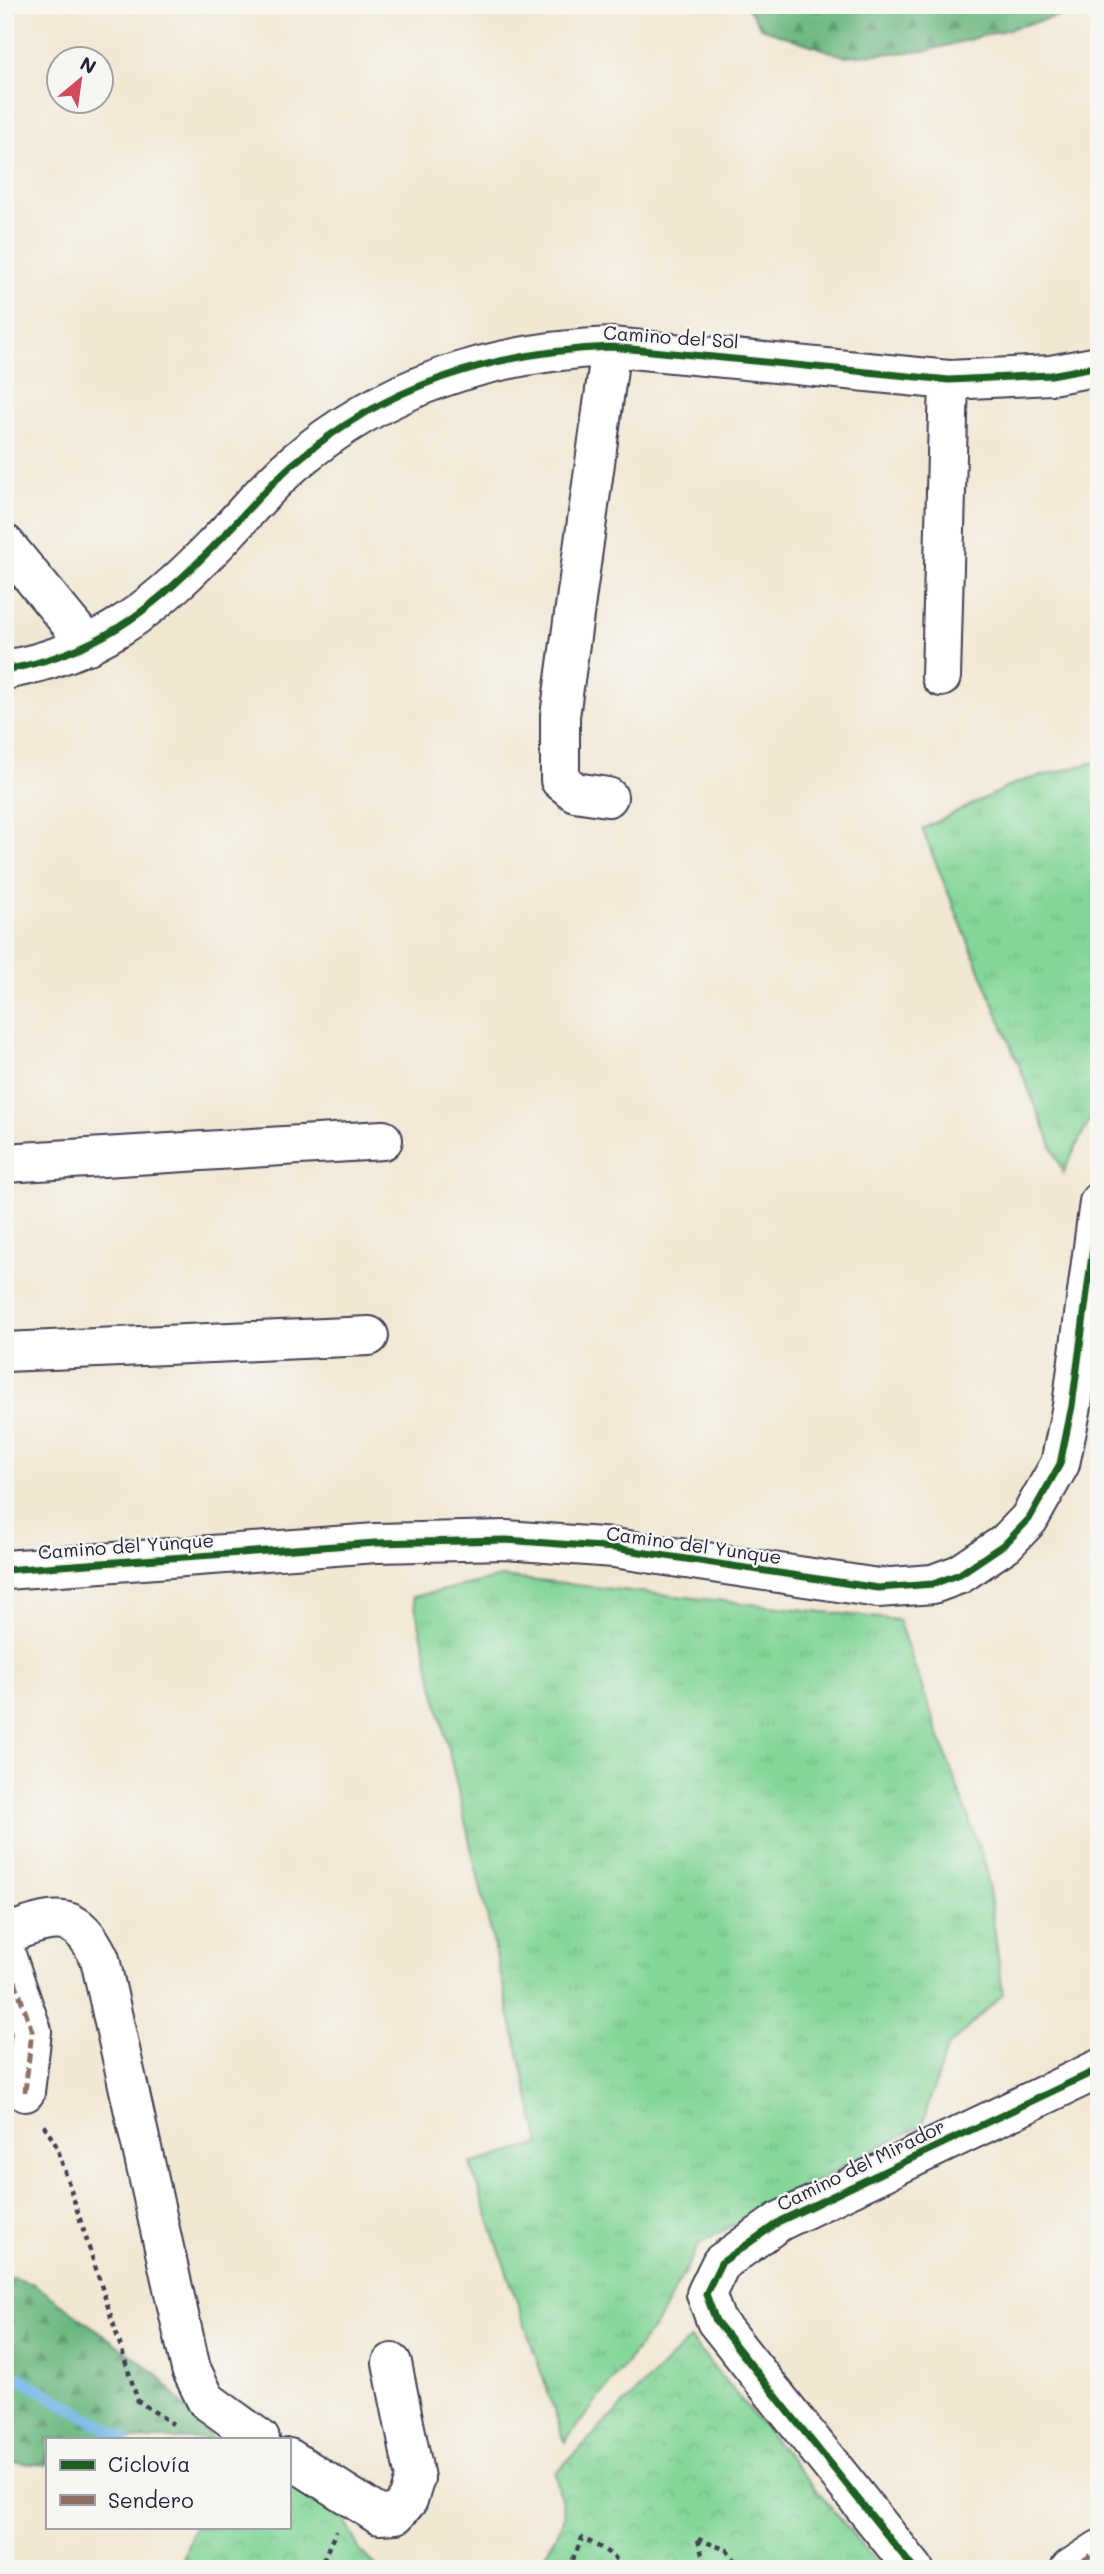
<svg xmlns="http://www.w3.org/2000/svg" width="1104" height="2574" font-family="Mali,sans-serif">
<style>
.grass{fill:url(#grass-tufts);stroke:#527c6a;stroke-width:2}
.forest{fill:url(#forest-firs);stroke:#466c5e;stroke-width:2}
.park{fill:url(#park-crowns);stroke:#527c6a;stroke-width:2}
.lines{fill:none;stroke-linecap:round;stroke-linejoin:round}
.stream{stroke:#71b5e7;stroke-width:12}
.minor-casing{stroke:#414052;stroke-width:42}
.path{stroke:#414052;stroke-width:4.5;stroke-dasharray:5 5;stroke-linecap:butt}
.minor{stroke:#fff;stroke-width:38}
.quiet{stroke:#8d6e63;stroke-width:5;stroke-dasharray:10 5;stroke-linecap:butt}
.cycleway-casing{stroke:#f6f6f2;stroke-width:11}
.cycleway{stroke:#1b5e20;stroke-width:7}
.labels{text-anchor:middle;stroke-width:5;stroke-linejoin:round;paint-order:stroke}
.street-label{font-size:19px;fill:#22223b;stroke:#f6f6f2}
</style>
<defs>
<pattern id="grass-tufts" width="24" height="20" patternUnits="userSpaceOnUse" patternTransform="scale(1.75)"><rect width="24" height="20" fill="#83d698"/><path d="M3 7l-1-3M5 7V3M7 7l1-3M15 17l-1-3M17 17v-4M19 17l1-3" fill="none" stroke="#71b784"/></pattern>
<pattern id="forest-firs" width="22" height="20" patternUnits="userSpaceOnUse" patternTransform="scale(1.75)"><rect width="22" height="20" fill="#6ab780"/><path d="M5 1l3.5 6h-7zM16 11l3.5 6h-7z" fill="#57946a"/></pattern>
<pattern id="park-crowns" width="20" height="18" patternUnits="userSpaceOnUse" patternTransform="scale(1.75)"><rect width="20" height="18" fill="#83d698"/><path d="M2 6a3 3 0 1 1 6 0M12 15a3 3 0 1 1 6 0" fill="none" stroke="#71b784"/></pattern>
</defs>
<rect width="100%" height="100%" fill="#f6f6f2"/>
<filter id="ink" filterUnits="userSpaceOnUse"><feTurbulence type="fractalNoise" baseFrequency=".0143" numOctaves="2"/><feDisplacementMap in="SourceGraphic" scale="14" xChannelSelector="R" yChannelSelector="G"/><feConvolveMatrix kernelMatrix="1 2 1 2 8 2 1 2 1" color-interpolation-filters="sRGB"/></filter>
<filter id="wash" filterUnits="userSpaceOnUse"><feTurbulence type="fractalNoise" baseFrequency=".00686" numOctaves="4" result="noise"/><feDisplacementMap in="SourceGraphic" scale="28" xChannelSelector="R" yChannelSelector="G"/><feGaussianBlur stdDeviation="1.57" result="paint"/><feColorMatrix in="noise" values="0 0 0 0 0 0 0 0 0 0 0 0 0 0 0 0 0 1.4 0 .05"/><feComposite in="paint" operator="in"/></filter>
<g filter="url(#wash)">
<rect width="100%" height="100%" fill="#f2e7d3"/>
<!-- grass -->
<path class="grass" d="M1099,761v340l-36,72 -141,-344 96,-47z
M501,1577l397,43 88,247 17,127 -57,55 -24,76 -222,118 -43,80 -92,119 -95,-278 70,-20 -127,-547z"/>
<!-- forest -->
<path class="forest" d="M746,5h338l-22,10 -136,36 -83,5 -82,-28z
M5,2276l29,8 123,90 55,65h-165v26l-42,-3z"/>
<!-- park -->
<path class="park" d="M690,2339l192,230h-344l27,-52 -10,-44z
M289,2483l52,30 19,38 20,18h-200l14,-42h95z"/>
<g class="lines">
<!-- stream -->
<path class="stream" d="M5,2374l13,3 107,62"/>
</g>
</g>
<g filter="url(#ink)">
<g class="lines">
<!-- minor casing -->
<g class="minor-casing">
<path id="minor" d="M5,544l83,101
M5,670c90,-16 145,-58 207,-122 27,-27 51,-58 81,-84 92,-79 198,-112 318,-117l338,33 102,-5 48,-9
M941,677l8,-297
M608,797l-33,-5 -15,-12v-64l51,-369
M5,1163l378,-23
M5,1352l364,-16
M5,1570l371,-27 130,-3 108,8 264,40 55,-4 27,-10 46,-31 23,-24 31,-55 12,-58 27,-204
M5,1934c46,-15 70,-29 95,25l91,410 15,31 54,39
M5,1952l27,79 -7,61
M289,2458l90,57 17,-1 12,-14 7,-22 -23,-115
M914,2569l-198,-248 -10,-27 15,-31 59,-42 319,-152
M1070,2569l29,-19"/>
</g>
<!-- path -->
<path class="path" d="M44,2125l13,22 81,254 35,23
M698,2539l29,11 15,19
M698,2540l8,29
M319,2569l17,-38
M569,2569l13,-31c14,7 34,16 41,31"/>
<!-- minor -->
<use href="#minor" class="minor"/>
<!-- quiet -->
<path class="quiet" d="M5,1952l27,79 -7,61
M1070,2569l29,-19"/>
<!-- cycleway casing -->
<g class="cycleway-casing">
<path id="cycleway" d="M5,670c90,-16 145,-58 207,-122 27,-27 51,-58 81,-84 92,-79 198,-112 318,-117l338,33 102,-5 48,-9
M5,1570l371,-27 130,-3 108,8 264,40 55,-4 27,-10 46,-31 23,-24 31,-55 12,-58 27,-204
M914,2569l-198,-248 -10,-27 15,-31 59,-42 319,-152"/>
</g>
<!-- cycleway -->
<use href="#cycleway" class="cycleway"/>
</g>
</g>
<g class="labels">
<!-- street labels -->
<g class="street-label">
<text transform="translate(671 337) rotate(4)" y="7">Camino del Sol</text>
<text transform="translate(694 1545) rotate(8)" y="7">Camino del Yunque</text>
<text transform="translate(126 1546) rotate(-4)" y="7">Camino del Yunque</text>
<text transform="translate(861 2165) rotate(-26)" y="7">Camino del Mirador</text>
</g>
</g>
<!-- margin -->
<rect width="1104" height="2574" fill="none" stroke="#f6f6f2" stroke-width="28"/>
<!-- legend -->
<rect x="46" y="2438" width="245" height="91" fill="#f6f6f2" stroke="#a1a1a9" stroke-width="2"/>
<rect x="60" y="2460" width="35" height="10" fill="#1b5e20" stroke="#a1a1a9" stroke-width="2"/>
<text x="108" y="2472" font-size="21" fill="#22223b">Ciclovía</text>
<rect x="60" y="2495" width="35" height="10" fill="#8d6e63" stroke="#a1a1a9" stroke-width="2"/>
<text x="108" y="2508" font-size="21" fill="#22223b">Sendero</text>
<!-- north arrow -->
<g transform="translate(80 80) rotate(29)"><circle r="33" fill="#f6f6f2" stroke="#a1a1a9" stroke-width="2"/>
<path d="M0-5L12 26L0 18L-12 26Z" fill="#d1495b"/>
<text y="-10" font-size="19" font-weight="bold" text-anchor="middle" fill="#22223b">N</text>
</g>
</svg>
